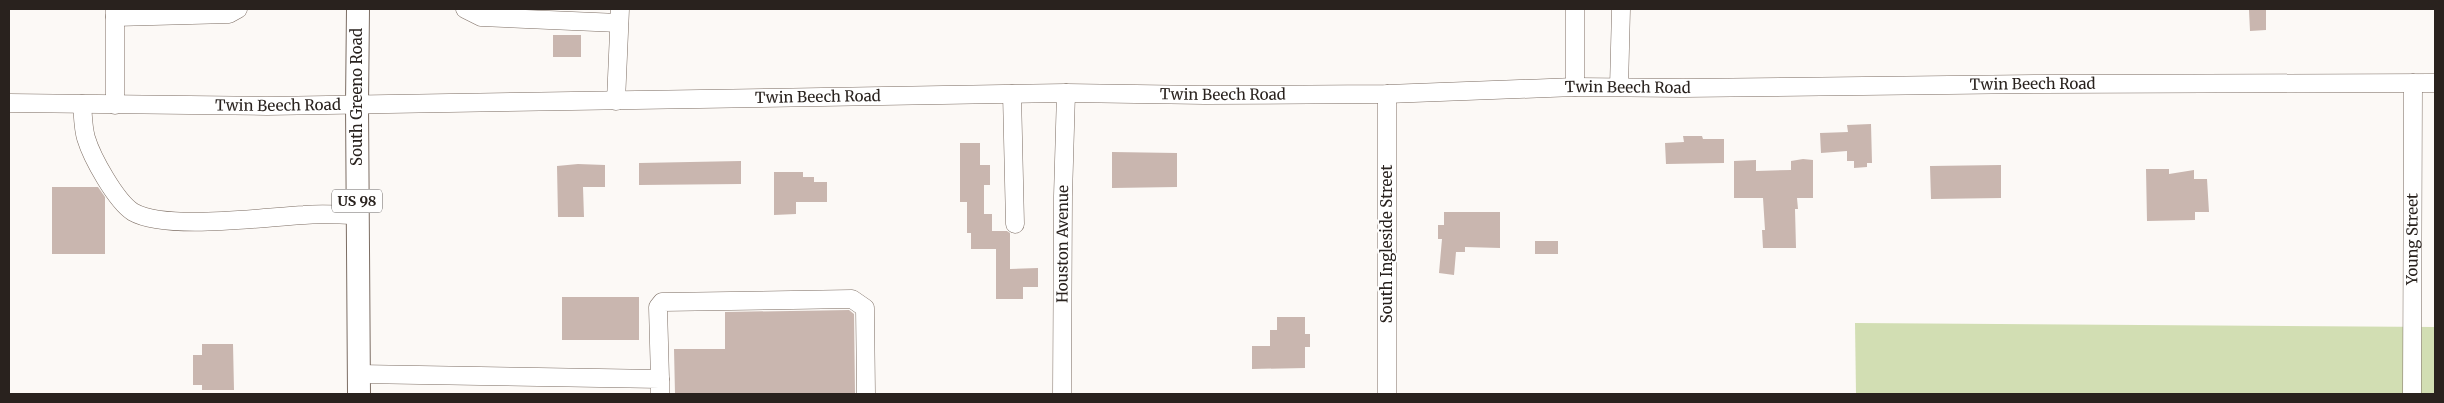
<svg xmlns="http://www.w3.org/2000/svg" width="2444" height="403" font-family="Merriweather,serif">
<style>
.green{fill:#d2deb3}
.building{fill:#c9b6af}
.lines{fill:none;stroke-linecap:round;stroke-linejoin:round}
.minor-casing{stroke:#7c6d63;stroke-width:19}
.major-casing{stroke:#7c6d63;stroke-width:24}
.minor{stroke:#fff;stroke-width:18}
.major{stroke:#fff;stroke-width:22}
.labels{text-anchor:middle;stroke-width:4;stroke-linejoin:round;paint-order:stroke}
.shield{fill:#fff;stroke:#696462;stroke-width:1}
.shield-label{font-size:14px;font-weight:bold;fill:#29221e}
.street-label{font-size:15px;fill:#29221e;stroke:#fff}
</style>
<rect width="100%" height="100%" fill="#fcf9f6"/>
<!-- green -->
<path class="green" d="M1855,323l580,4v67h-579z"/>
<!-- building -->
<path class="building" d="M2266,9v21l-16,1 -1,-21z
M553,35h28v22h-28z
M1871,124l1,39h-5v4l-13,1v-7h-7v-10l-26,2 -1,-20 28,-1 -1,-7z
M1683,136h19l1,3h21v24l-58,1 -1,-21 19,-1z
M960,143h20v22h10v20h-6v29h8v17h15l3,2v36l28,-1v19h-15v12h-27v-50h-25v-16h-4v-31h-7z
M1112,152l65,1v34l-65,1z
M1803,159l10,1v38h-16l1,11h-3l1,39h-33l-1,-18h3l-2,-32h-29v-37l22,-1v11l35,-1v-9z
M741,161v23l-102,1v-22z
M578,164l27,1v22h-22l1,30h-26l-1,-51z
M2001,165v33l-70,1 -1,-33z
M2146,169h23v5l25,-4v9h13l2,33h-14v8l-48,1z
M774,172h29v5h11v5h13v20h-31v12l-22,1z
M52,187h46l7,10v57h-53z
M1444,212h56v36l-35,-1v5h-9l-2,23 -15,-2 3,-34h-4v-14h6z
M1535,241h23v13h-23z
M562,297h77v43h-77z
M849,310l5,4 1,80h-180l-1,-45h51v-37z
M1277,317h28v17h5v13h-5v21l-53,1v-23h18v-16h7z
M202,344h31l1,46h-32v-5h-9v-30h9z"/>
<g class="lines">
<!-- minor casing -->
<g class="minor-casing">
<g id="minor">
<path d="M115,9v96"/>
<path d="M465,9l16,8 138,6"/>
<path d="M1575,9v78"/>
<path d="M115,17l114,-3 9,-5"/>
<path d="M1619,87l2,-78"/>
<path d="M1012,94l3,130"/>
<path d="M1387,94v300"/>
<path d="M616,101l4,-92"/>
<path id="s1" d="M9,103l258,3 799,-13 139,2 182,-1 188,-7 108,1 356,-4 396,-1"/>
<path d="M82,104c1,11 1,24 4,34 6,20 30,63 47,74 33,19 132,5 171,3 18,-2 36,0 53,0"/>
<path d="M359,374l301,5v15"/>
<path d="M660,379l-2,-72 4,-5 190,-3 13,9 1,86"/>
<path id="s2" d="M1062,394l1,-198 3,-103"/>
<path id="s3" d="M2412,394l1,-311"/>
</g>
</g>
<!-- major casing -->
<g class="major-casing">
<path id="major" d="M358,9l-1,95 2,290"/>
</g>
<!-- minor -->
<use href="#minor" class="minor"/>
<!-- major -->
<use href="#major" class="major"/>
</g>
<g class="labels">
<!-- shield labels -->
<rect class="shield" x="332" y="189.5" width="50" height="23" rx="4"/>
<g class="shield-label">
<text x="357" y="206">US 98</text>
</g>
<!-- street labels -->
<g class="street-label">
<text dy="5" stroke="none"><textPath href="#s1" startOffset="2024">Twin Beech Road</textPath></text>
<text dy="5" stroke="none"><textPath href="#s1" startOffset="1619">Twin Beech Road</textPath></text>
<text dy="5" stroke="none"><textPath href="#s1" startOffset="1214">Twin Beech Road</textPath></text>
<text transform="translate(357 97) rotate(-90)" y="5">South Greeno Road</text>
<text dy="5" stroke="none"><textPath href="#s1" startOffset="809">Twin Beech Road</textPath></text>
<text dy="5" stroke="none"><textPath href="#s1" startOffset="269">Twin Beech Road</textPath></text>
<text dy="5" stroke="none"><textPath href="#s3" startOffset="155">Young Street</textPath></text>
<text dy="5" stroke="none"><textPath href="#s2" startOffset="150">Houston Avenue</textPath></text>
<text transform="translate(1387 244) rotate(-90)" y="5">South Ingleside Street</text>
</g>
</g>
<!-- border -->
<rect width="2444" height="403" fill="none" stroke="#29221e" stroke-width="20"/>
</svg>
